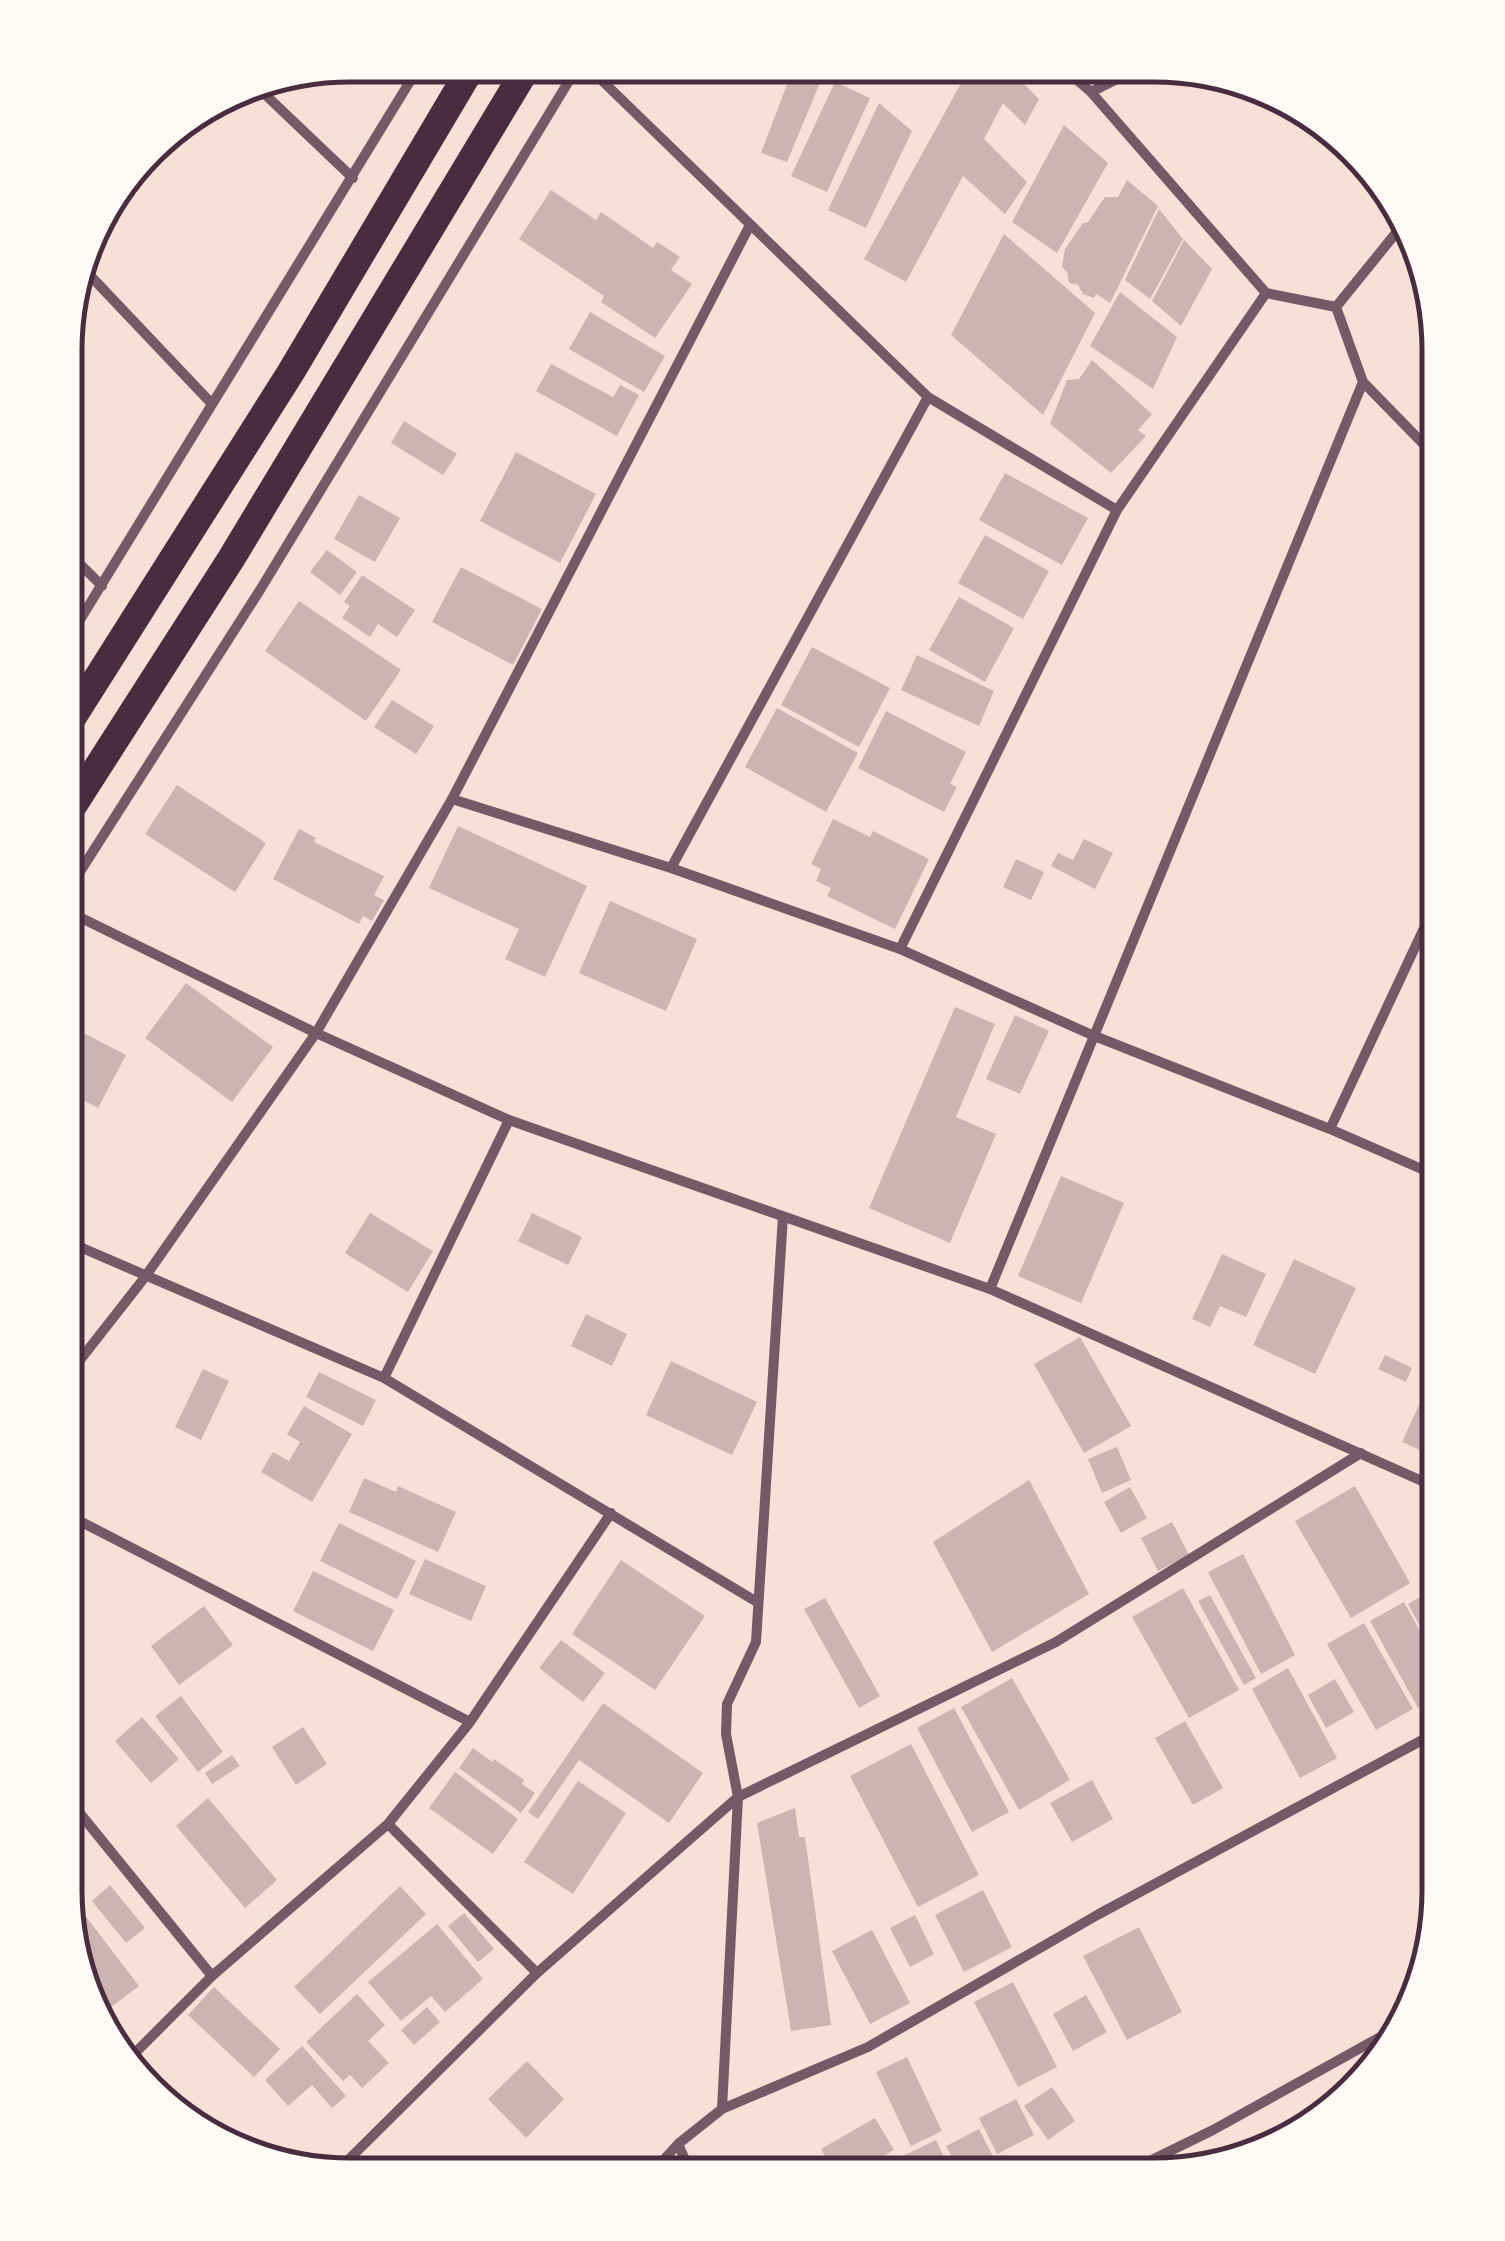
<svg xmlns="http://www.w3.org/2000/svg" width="1505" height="2241" font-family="'Libre Baskerville',serif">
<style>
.building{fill:#ccb4b1}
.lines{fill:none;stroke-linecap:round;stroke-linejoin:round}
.minor{stroke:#755966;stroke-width:10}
.trunk{stroke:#4a2c40;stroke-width:28}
.rim{fill:none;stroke:#4a2c40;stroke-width:5}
</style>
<rect width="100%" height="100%" fill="#f7e1d7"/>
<!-- building -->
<path class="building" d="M794,66h33l-40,96 -26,-9z
M918,67h29l-8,12z
M970,67h37l32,32 -14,26 -22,-22 -19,36 43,43 -22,32 -42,-38 -57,106 -42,-23z
M835,82l35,16 -43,94 -36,-16z
M879,103l33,28 -46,97 -38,-18z
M1064,125l44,38 -51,90 -45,-31z
M1127,180l31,26 -48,97 -14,-9 -2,4 -11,-4 -5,-9 -9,-2 -2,-11 -5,-5 3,-18 18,-26 5,-1 17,-25h13z
M551,190l45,30 5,-8 52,36 4,-6 23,15 -9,13 21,14 -37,54 -54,-36 3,-6 -85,-57z
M1159,209l24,30 -33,60 -25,-19z
M1004,234l91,79 -52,102 -92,-80z
M1184,240l28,29 -31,57 -29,-25z
M1120,292l57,45 -24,52 -63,-43z
M590,312l75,44 -21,36 -75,-43z
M1092,360l60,54 -14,16 8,6 -35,37 -61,-49 17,-44 12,-1z
M551,364l62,33 7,-12 19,10 -22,41 -81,-45z
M404,421l53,33 -14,21 -52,-32z
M516,452l80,42 -36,69 -80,-42z
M1005,473l83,45 -26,47 -83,-45z
M359,495l41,23 -25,44 -41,-23z
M985,535l64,36 -26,48 -65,-36z
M327,550l30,22 -17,23 -30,-23z
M461,567l81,42 -29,56 -81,-43z
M362,575l53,35 -18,27 -19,-13 -8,13 -28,-19 8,-12 -6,-4z
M959,597l55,31 -29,54 -56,-32z
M299,601l102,69 -35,51 -101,-70z
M812,647l78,41 -31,59 -78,-42z
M917,655l77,36 -15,35 -78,-36z
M392,700l42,26 -18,28 -42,-27z
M777,708l81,45 -32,59 -81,-45z
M886,711l80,41 -16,32 7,3 -13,25 -86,-44z
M177,785l89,58 -31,49 -90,-58z
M833,819l37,18 3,-6 56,28 -34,70 -68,-33 4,-8 -15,-7 5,-12 -10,-5z
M458,826l129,60 -42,91 -40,-18 14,-30 -90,-41z
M299,829l17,9 -2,4 70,34 -10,19 10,5 -12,21 -9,-5 -4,8 -86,-45z
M1084,839l29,14 -18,36 -44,-23 7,-13 15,7z
M1016,859l28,13 -13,28 -28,-13z
M610,901l87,38 -31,72 -87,-38z
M186,983l87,64 -41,55 -87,-64z
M955,1007l40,17 -39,93 40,17 -46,109 -81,-35z
M1015,1015l34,16 -29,63 -34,-15z
M66,1024l60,31 -28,53 -32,-17z
M1061,1176l63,27 -43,100 -63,-27z
M370,1213l63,38 -25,41 -63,-39z
M532,1213l50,24 -14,28 -50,-24z
M1222,1254l44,20 -20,43 -26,-11 -10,21 -18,-8z
M1294,1259l62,29 -41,86 -62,-29z
M66,1263l18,9 -13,26 -5,-3z
M586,1314l41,20 -15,32 -41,-20z
M1080,1337l51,89 -47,27 -50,-89z
M1385,1355l27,13 -6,14 -28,-13z
M671,1361l86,41 -25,53 -86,-40z
M203,1369l26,12 -28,59 -26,-13z
M319,1372l57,28 -13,26 -57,-29z
M1431,1379l9,4v76l-38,-17z
M304,1406l48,28 -40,68 -51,-30 12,-20 16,9 11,-19 -13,-8z
M1117,1447l14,33 -29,13 -14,-34z
M364,1478l32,14 2,-6 58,26 -18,40 -89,-40z
M1029,1480l60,114 -97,58 -59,-110z
M1355,1486l55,97 -59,35 -56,-97z
M1130,1487l17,31 -26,15 -17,-31z
M1172,1522l17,33 -31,16 -17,-33z
M339,1523l77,38 -19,38 -77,-38z
M1243,1554l52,101 -34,19 -53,-102z
M425,1559l61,27 -15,35 -62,-27z
M621,1560l84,56 -50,74 -83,-56z
M313,1571l81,39 -21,41 -80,-40z
M1439,1586v75l-31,-57z
M1183,1588l56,102 -50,28 -57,-101z
M1210,1595l46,83 -12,7 -46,-84z
M825,1598l55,98 -21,12 -55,-99z
M1404,1602l35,64v31l-21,11 -48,-87z
M204,1606l29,39 -54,40 -28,-39z
M1364,1623l49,86 -37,21 -49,-86z
M561,1640l44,33 -22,29 -44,-34z
M1288,1668l49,90 -37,20 -48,-89z
M1012,1678l58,102 -51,30 -58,-103z
M1335,1679l19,33 -28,16 -18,-33z
M181,1696l42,56 -25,20 -43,-56z
M603,1703l100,70 -34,50 -90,-63 -41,59 -10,-7z
M954,1708l55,104 -37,20 -55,-104z
M142,1717l37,42 -28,24 -36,-42z
M1185,1721l38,67 -30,17 -38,-67z
M303,1727l24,37 -31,21 -24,-38z
M911,1744l68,131 -61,32 -68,-131z
M473,1748l19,14 2,-3 30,21 -2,4 13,9 -14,20 -62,-45z
M232,1755l8,11 -28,18 -7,-11z
M455,1772l63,47 -25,35 -64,-46z
M1092,1780l21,39 -41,23 -22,-39z
M578,1781l48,32 -53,81 -49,-32z
M208,1798l69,82 -32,28 -69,-82z
M795,1808l4,29h6l26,188 -40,6 -34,-208z
M110,1885l35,43 -19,15 -34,-42z
M400,1886l26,28 -106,100 -26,-27z
M983,1890l29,57 -48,25 -29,-57z
M78,1906l61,80 -40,30 -12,-16 -18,-88z
M464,1913l30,36 -16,13 -30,-36z
M915,1915l19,39 -24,13 -20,-39z
M437,1924l46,55 -38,33 -14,-16 -30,25 -33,-39z
M1139,1927l43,85 -55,28 -44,-84z
M872,1930l38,73 -40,21 -38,-73z
M1013,1982l44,85 -39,20 -44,-85z
M214,1987l66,62 -26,28 -66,-62z
M357,1994l28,31 -17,16 21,22 -27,25 -12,-13 -7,6 -37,-39z
M1086,1995l21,37 -34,19 -20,-37z
M427,2007l13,15 -26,23 -13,-15z
M302,2046l44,50 -14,12 -20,-23 -24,21 -23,-26z
M907,2057l35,74 -31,15 -35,-74z
M527,2061l37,38 -38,39 -38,-39z
M1052,2087l23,34 -27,19 -24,-34z
M1016,2099l18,36 -37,19 -18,-36z
M875,2118l19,32 -45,25h-14l-14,-26z
M979,2129l24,47 -42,-1 -15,-29z
M936,2140l16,35h-40l-9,-19z"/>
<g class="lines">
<!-- minor -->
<path class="minor" d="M587,66l341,331 189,113
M1062,67l29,25 175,201 70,14
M253,83l100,95
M1091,92l50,-25
M83,268l129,136
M1336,307l27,75 77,79
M1336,307l68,-84
M67,551l35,35
M67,641l353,-576
M452,799l219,69 229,81 192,86 238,94 110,48
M671,868l257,-471
M67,892l193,-302 318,-524
M67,911l249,122 193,87 481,169 450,200
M900,949l217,-439 149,-217
M1330,1129l110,-235
M66,1241l318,137 373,224
M990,1289l373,-907
M66,1378l79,-101 171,-244 136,-234 298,-574
M384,1378l125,-258
M66,1514l404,208
M65,1795l147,181
M388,1824l149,149
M131,2057l81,-81 176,-152 82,-102 141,-209
M722,2109l16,-312 -12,-63 1,-30 29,-62 27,-426
M678,2144l14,31
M334,2174l203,-201 201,-176 318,-155 305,-189
M650,2175l28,-31 44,-35 146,-62 231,-133 340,-183
M1119,2176l94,-46 187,-104"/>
<!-- trunk -->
<path class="trunk" d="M67,726l224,-354 182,-307
M67,815l164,-256 297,-493"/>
</g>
<!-- crop -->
<path d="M0 0H1505V2241H0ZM350 82H1154A268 268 0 0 1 1422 350V1890A268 268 0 0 1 1154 2158H350A268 268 0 0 1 82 1890V350A268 268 0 0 1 350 82Z" fill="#fffaf5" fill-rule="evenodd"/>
<path class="rim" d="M350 82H1154A268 268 0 0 1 1422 350V1890A268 268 0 0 1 1154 2158H350A268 268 0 0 1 82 1890V350A268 268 0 0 1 350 82Z"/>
</svg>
